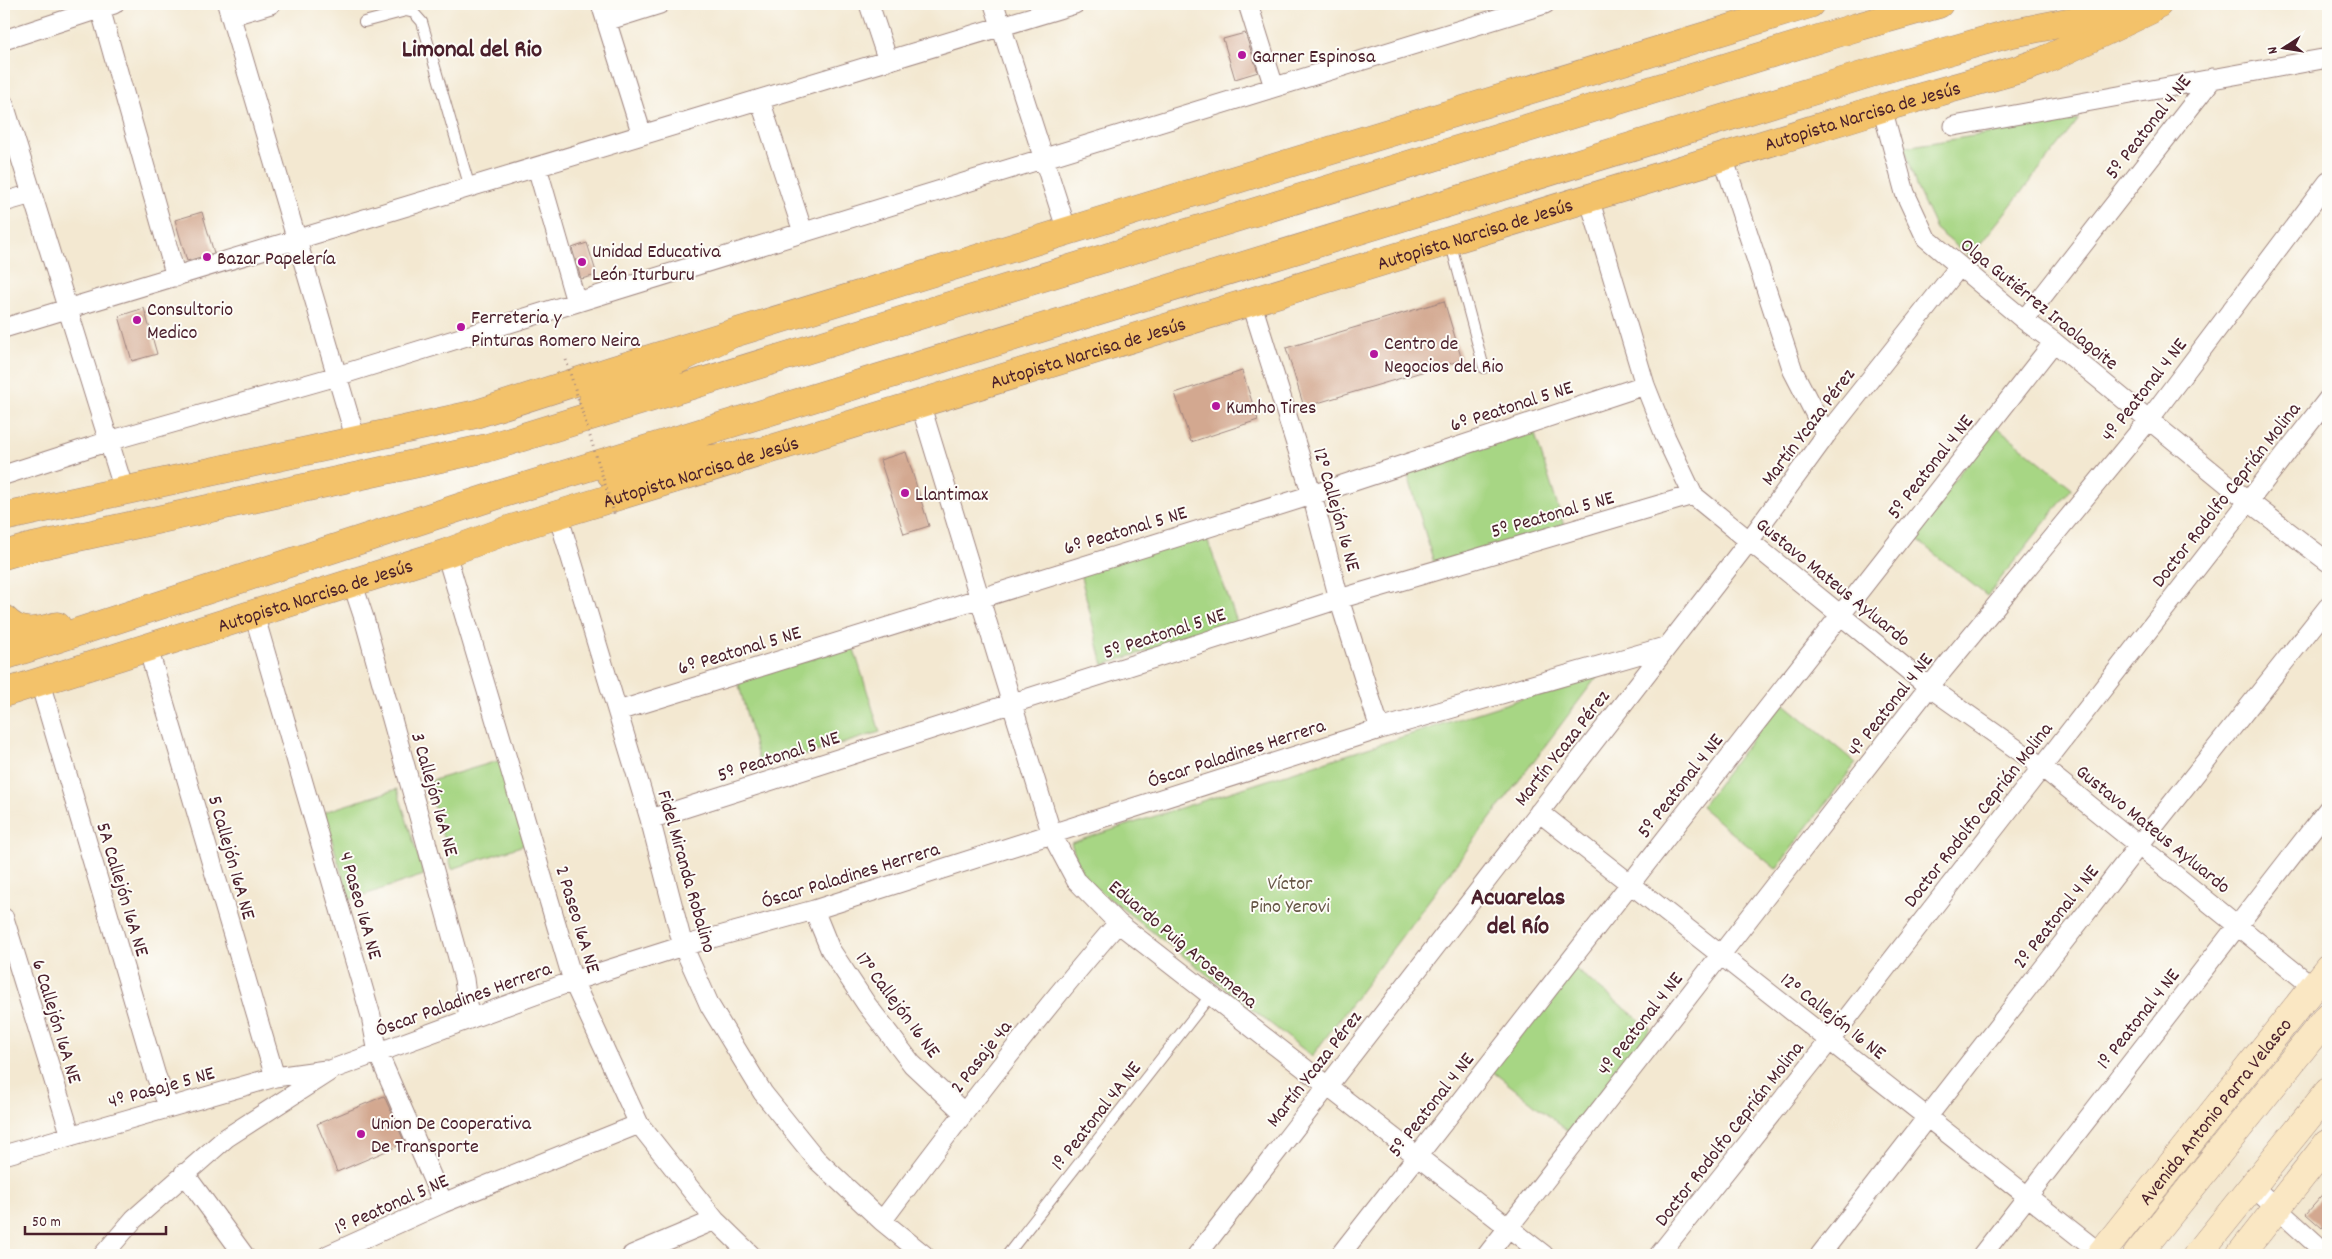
<svg xmlns="http://www.w3.org/2000/svg" width="2332" height="1259" font-family="Dekko,sans-serif">
<style>
.green{fill:#a7d684;stroke:#787a58}
.building{fill:#d3a890}
.lines{fill:none;stroke-linecap:round;stroke-linejoin:round}
.lane-casing{stroke:#9e847e;stroke-width:12}
.street-casing{stroke:#9e847e;stroke-width:21}
.secondary-casing{stroke:#9e847e;stroke-width:29}
.primary-casing{stroke:#9e847e;stroke-width:29}
.highway-casing{stroke:#9e847e;stroke-width:29}
.lane{stroke:#fff;stroke-width:10}
.street{stroke:#fff;stroke-width:19}
.secondary{stroke:#fae7c3;stroke-width:28}
.primary{stroke:#f3c26a;stroke-width:28}
.highway{stroke:#f3c26a;stroke-width:28}
.path-bridge{stroke:#9e847e;stroke-width:3;stroke-dasharray:1 4;stroke-linecap:butt}
.poi-dot{fill:#b5179e;stroke:#fdfcf7;stroke-width:2}
.labels{text-anchor:middle;stroke-width:4;stroke-linejoin:round;paint-order:stroke}
.poi-label{font-size:20px;fill:#4a1f2b;stroke:#fdfcf7;text-anchor:start}
.street-label{font-size:20px;fill:#4a1f2b;stroke:#fdfcf7}
.park-label{font-size:20px;fill:#665646;stroke:#fdfcf7}
.district-label{font-size:25px;font-weight:bold;fill:#4a1f2b;stroke:#fdfcf7}
</style>
<rect width="100%" height="100%" fill="#fdfcf7"/>
<filter id="ink" filterUnits="userSpaceOnUse"><feTurbulence type="fractalNoise" baseFrequency=".02" numOctaves="2"/><feDisplacementMap in="SourceGraphic" scale="10" xChannelSelector="R" yChannelSelector="G"/><feConvolveMatrix kernelMatrix="1 2 1 2 8 2 1 2 1" color-interpolation-filters="sRGB"/></filter>
<filter id="wash" filterUnits="userSpaceOnUse"><feTurbulence type="fractalNoise" baseFrequency=".0096" numOctaves="4" result="noise"/><feDisplacementMap in="SourceGraphic" scale="20" xChannelSelector="R" yChannelSelector="G"/><feGaussianBlur stdDeviation="1.12" result="paint"/><feColorMatrix in="noise" values="0 0 0 0 0 0 0 0 0 0 0 0 0 0 0 0 0 1.4 0 .05"/><feComposite in="paint" operator="in"/></filter>
<g filter="url(#wash)">
<rect width="100%" height="100%" fill="#f3e8d1"/>
<!-- green -->
<path class="green" d="M2079,119l-109,138 -34,-28 -20,-43 -11,-39z
M1532,425l32,101 -130,37 -29,-98z
M1996,426l76,62 -85,108 -76,-61z
M1205,533l32,89 -134,43 -23,-92z
M853,646l27,86 -119,37 -23,-87z
M1599,674l-287,382 -229,-178 -12,-35z
M1781,701l75,62 -80,106 -75,-62z
M501,760l26,84 -75,25 -25,-87z
M397,789l27,86 -75,25 -25,-88z
M1574,968l77,61 -82,103 -77,-61z"/>
<g id="blocks">
<!-- building -->
<path class="building" d="M1245,33l13,39 -23,7 -12,-40z
M202,212l12,41 -27,8 -12,-41z
M587,243l10,32 -16,4 -9,-31z
M1444,301l18,59 -158,47 -18,-59z
M144,308l13,46 -25,7 -13,-45z
M1242,371l16,49 -67,22 -16,-49z
M906,452l23,74 -25,8 -24,-74z
M384,1096l21,47 -68,29 -20,-48z
M2328,1189v32l-6,7 -16,-14z"/>
</g>
</g>
<g filter="url(#ink)">
<use href="#blocks" fill-opacity="0" stroke="#9e847e" stroke-width="1"/>
<g class="lines">
<!-- lane casing -->
<g class="lane-casing">
<path id="lane" d="M364,22l42,-11 8,2 8,9 48,166
M1450,241l34,127
M1007,1255l203,-259"/>
</g>
<!-- street casing -->
<g class="street-casing">
<path id="street" d="M227,4l129,436
M601,4l41,131
M869,4l19,57
M994,4l73,227
M1248,4l26,83
M100,8l76,269
M230,16l41,-12
M606,21l54,-17
M4,40l110,-36
M760,100l43,132
M4,104l120,386
M1882,108l23,85 21,45 98,82 30,22 194,159 80,61
M1954,126l374,-68
M1723,157l70,214 33,64
M537,167l39,135
M1589,198l56,187 21,53 27,57 236,192 113,80 271,220
M4,202l28,-8
M1251,301l61,194 27,104 41,130
M2024,320l189,-242
M4,328l1071,-324
M920,403l132,432 24,45 42,43 426,332
M4,475l105,-34 228,-65 1208,-372
M558,515l92,304 33,127 27,60 53,87 54,67 65,61 42,34
M446,553l127,428 66,143 76,96 36,35
M352,582l12,36 100,361 5,40
M254,614l117,402 7,37 65,150
M148,648l127,429
M40,683l116,393 13,31
M618,711l694,-216 333,-110
M1539,812l562,442
M650,819l689,-220 354,-104
M814,910l16,39 37,56 45,59 52,49
M4,918l67,218
M4,1155l271,-78 51,-7
M184,1173l60,82
M2252,1186l76,69
M882,1221c76,-101 153,-202 236,-298
M103,1255l31,-36 92,-81 107,-69 240,-88 110,-35 131,-36 566,-181 288,-83
M328,1255l115,-52 196,-79
M632,1255l83,-35
M1197,1255l552,-714 77,-106 133,-168
M1340,1255l714,-913
M1487,1255l442,-568 219,-266 180,-239
M1659,1255l171,-215 498,-641
M1820,1255l319,-410 189,-238
M1982,1255l346,-446"/>
</g>
<!-- secondary casing -->
<g class="secondary-casing">
<g id="secondary">
<path id="s1" d="M2100,1255l228,-287"/>
<path d="M2137,1255l191,-239"/>
<path d="M2197,1255l131,-163"/>
<path d="M2240,1255l88,-112"/>
</g>
</g>
<!-- primary casing -->
<g class="primary-casing">
<g id="primary">
<path d="M4,517l472,-103 137,-44 1197,-366"/>
<path id="s2" d="M4,693l442,-140 65,-24 1371,-421 135,-38 26,-9 107,-51"/>
</g>
</g>
<!-- highway casing -->
<g class="highway-casing">
<path id="highway" d="M593,400l136,-65
M611,474l153,-23
M4,555l24,-7 459,-100 1370,-421 82,-23
M4,619c16,17 32,13 53,7
M4,656l497,-162 1370,-421 137,-39 150,-30"/>
</g>
<!-- lane -->
<use href="#lane" class="lane"/>
<!-- street -->
<use href="#street" class="street"/>
<!-- secondary -->
<use href="#secondary" class="secondary"/>
<!-- primary -->
<use href="#primary" class="primary"/>
<!-- highway -->
<use href="#highway" class="highway"/>
<!-- path-bridge -->
<path class="path-bridge" d="M566,360l49,156"/>
</g>
</g>
<!-- markers -->
<g class="poi-dot">
<circle cx="1242" cy="55" r="5"/>
<circle cx="207" cy="257" r="5"/>
<circle cx="582" cy="262" r="5"/>
<circle cx="137" cy="320" r="5"/>
<circle cx="461" cy="327" r="5"/>
<circle cx="1374" cy="354" r="5"/>
<circle cx="1216" cy="406" r="5"/>
<circle cx="905" cy="493" r="5"/>
<circle cx="361" cy="1134" r="5"/>
</g>
<g class="labels">
<!-- poi labels -->
<g class="poi-label">
<text x="1252" y="62">Garner Espinosa</text>
<text x="592" y="257">Unidad Educativa<tspan x="592" dy="23">León Iturburu</tspan></text>
<text x="217" y="264">Bazar Papelería</text>
<text x="147" y="315">Consultorio<tspan x="147" dy="23">Medico</tspan></text>
<text x="471" y="323">Ferreteria y<tspan x="471" dy="23">Pinturas Romero Neira</tspan></text>
<text x="1384" y="349">Centro de<tspan x="1384" dy="23">Negocios del Rio</tspan></text>
<text x="1226" y="413">Kumho Tires</text>
<text x="915" y="500">Llantimax</text>
<text x="371" y="1129">Union De Cooperativa<tspan x="371" dy="23">De Transporte</tspan></text>
</g>
<!-- street labels -->
<g class="street-label">
<text dy="7" stroke="none"><textPath href="#s2" startOffset="1946">Autopista Narcisa de Jesús</textPath></text>
<text transform="translate(2147 126) rotate(-52)" y="7">5º Peatonal 4 NE</text>
<text dy="7" stroke="none"><textPath href="#s2" startOffset="1541">Autopista Narcisa de Jesús</textPath></text>
<text transform="translate(2040 303) rotate(39)" y="7">Olga Gutiérrez Iraolagoite</text>
<text dy="7" stroke="none"><textPath href="#s2" startOffset="1136">Autopista Narcisa de Jesús</textPath></text>
<text transform="translate(2143 389) rotate(-52)" y="7">4º Peatonal 4 NE</text>
<text transform="translate(1511 405) rotate(-18)" y="7">6º Peatonal 5 NE</text>
<text transform="translate(1807 426) rotate(-53)" y="7">Martín Ycaza Pérez</text>
<text transform="translate(1929 466) rotate(-52)" y="7">5º Peatonal 4 NE</text>
<text dy="7" stroke="none"><textPath href="#s2" startOffset="731">Autopista Narcisa de Jesús</textPath></text>
<text transform="translate(2225 494) rotate(-52)" y="7">Doctor Rodolfo Ceprián Molina</text>
<text transform="translate(1338 509) rotate(74)" y="7">12° Callejón 16 NE</text>
<text transform="translate(1552 513) rotate(-16)" y="7">5º Peatonal 5 NE</text>
<text transform="translate(1125 529) rotate(-17)" y="7">6º Peatonal 5 NE</text>
<text transform="translate(1834 581) rotate(39)" y="7">Gustavo Mateus Ayluardo</text>
<text dy="7" stroke="none"><textPath href="#s2" startOffset="326">Autopista Narcisa de Jesús</textPath></text>
<text transform="translate(1164 632) rotate(-18)" y="7">5º Peatonal 5 NE</text>
<text transform="translate(739 649) rotate(-17)" y="7">6º Peatonal 5 NE</text>
<text transform="translate(1889 704) rotate(-52)" y="7">4º Peatonal 4 NE</text>
<text transform="translate(1561 747) rotate(-52)" y="7">Martín Ycaza Pérez</text>
<text transform="translate(1236 752) rotate(-18)" y="7">Óscar Paladines Herrera</text>
<text transform="translate(778 755) rotate(-18)" y="7">5º Peatonal 5 NE</text>
<text transform="translate(1679 785) rotate(-52)" y="7">5º Peatonal 4 NE</text>
<text transform="translate(436 794) rotate(74)" y="7">3 Callejón 16A NE</text>
<text transform="translate(1977 814) rotate(-52)" y="7">Doctor Rodolfo Ceprián Molina</text>
<text transform="translate(2154 828) rotate(39)" y="7">Gustavo Mateus Ayluardo</text>
<text transform="translate(233 857) rotate(74)" y="7">5 Callejón 16A NE</text>
<text transform="translate(688 871) rotate(74)" y="7">Fidel Miranda Robalino</text>
<text transform="translate(850 874) rotate(-17)" y="7">Óscar Paladines Herrera</text>
<text transform="translate(124 889) rotate(73)" y="7">5A Callejón 16A NE</text>
<text transform="translate(362 905) rotate(74)" y="7">4 Paseo 16A NE</text>
<text transform="translate(2055 916) rotate(-52)" y="7">2º Peatonal 4 NE</text>
<text transform="translate(579 919) rotate(73)" y="7">2 Paseo 16A NE</text>
<text transform="translate(1184 943) rotate(40)" y="7">Eduardo Puig Arosemena</text>
<text transform="translate(463 998) rotate(-20)" y="7">Óscar Paladines Herrera</text>
<text transform="translate(899 1004) rotate(53)" y="7">17° Callejón 16 NE</text>
<text transform="translate(1834 1015) rotate(38)" y="7">12° Callejón 16 NE</text>
<text transform="translate(2137 1018) rotate(-52)" y="7">1º Peatonal 4 NE</text>
<text transform="translate(58 1021) rotate(73)" y="7">6 Callejón 16A NE</text>
<text transform="translate(1639 1023) rotate(-52)" y="7">4º Peatonal 4 NE</text>
<text transform="translate(980 1056) rotate(-52)" y="7">2 Pasaje 4a</text>
<text transform="translate(1313 1068) rotate(-52)" y="7">Martín Ycaza Pérez</text>
<text transform="translate(161 1086) rotate(-16)" y="7">4º Pasaje 5 NE</text>
<text transform="translate(1430 1104) rotate(-52)" y="7">5º Peatonal 4 NE</text>
<text dy="7" stroke="none"><textPath href="#s1" startOffset="184">Avenida Antonio Parra Velasco</textPath></text>
<text transform="translate(1095 1115) rotate(-52)" y="7">1º Peatonal 4A NE</text>
<text transform="translate(1728 1133) rotate(-52)" y="7">Doctor Rodolfo Ceprián Molina</text>
<text transform="translate(391 1203) rotate(-24)" y="7">1º Peatonal 5 NE</text>
</g>
<!-- park labels -->
<g class="park-label">
<text x="1290" y="889">Víctor<tspan x="1290" dy="23">Pino Yerovi</tspan></text>
</g>
<!-- district labels -->
<g class="district-label">
<text x="472" y="56">Limonal del Rio</text>
<text x="1518" y="904">Acuarelas<tspan x="1518" dy="29">del Río</tspan></text>
</g>
</g>
<!-- margin -->
<rect width="2332" height="1259" fill="none" stroke="#fdfcf7" stroke-width="20"/>
<!-- north arrow -->
<g transform="translate(2284 48) rotate(258)" stroke="#fdfcf7" stroke-width="4" paint-order="stroke">
<path d="M0-4L9 19L0 12L-9 19Z" fill="#4a1f2b"/>
<text y="-8" font-size="14" font-weight="bold" text-anchor="middle" fill="#4a1f2b">N</text>
</g>
<!-- scale -->
<path d="M25 1226v8h141v-8" fill="none" stroke="#4a1f2b" stroke-width="2.5"/>
<text x="32" y="1226" font-size="15" fill="#4a1f2b" stroke="#fdfcf7" stroke-width="4" paint-order="stroke">50 m</text>
</svg>
